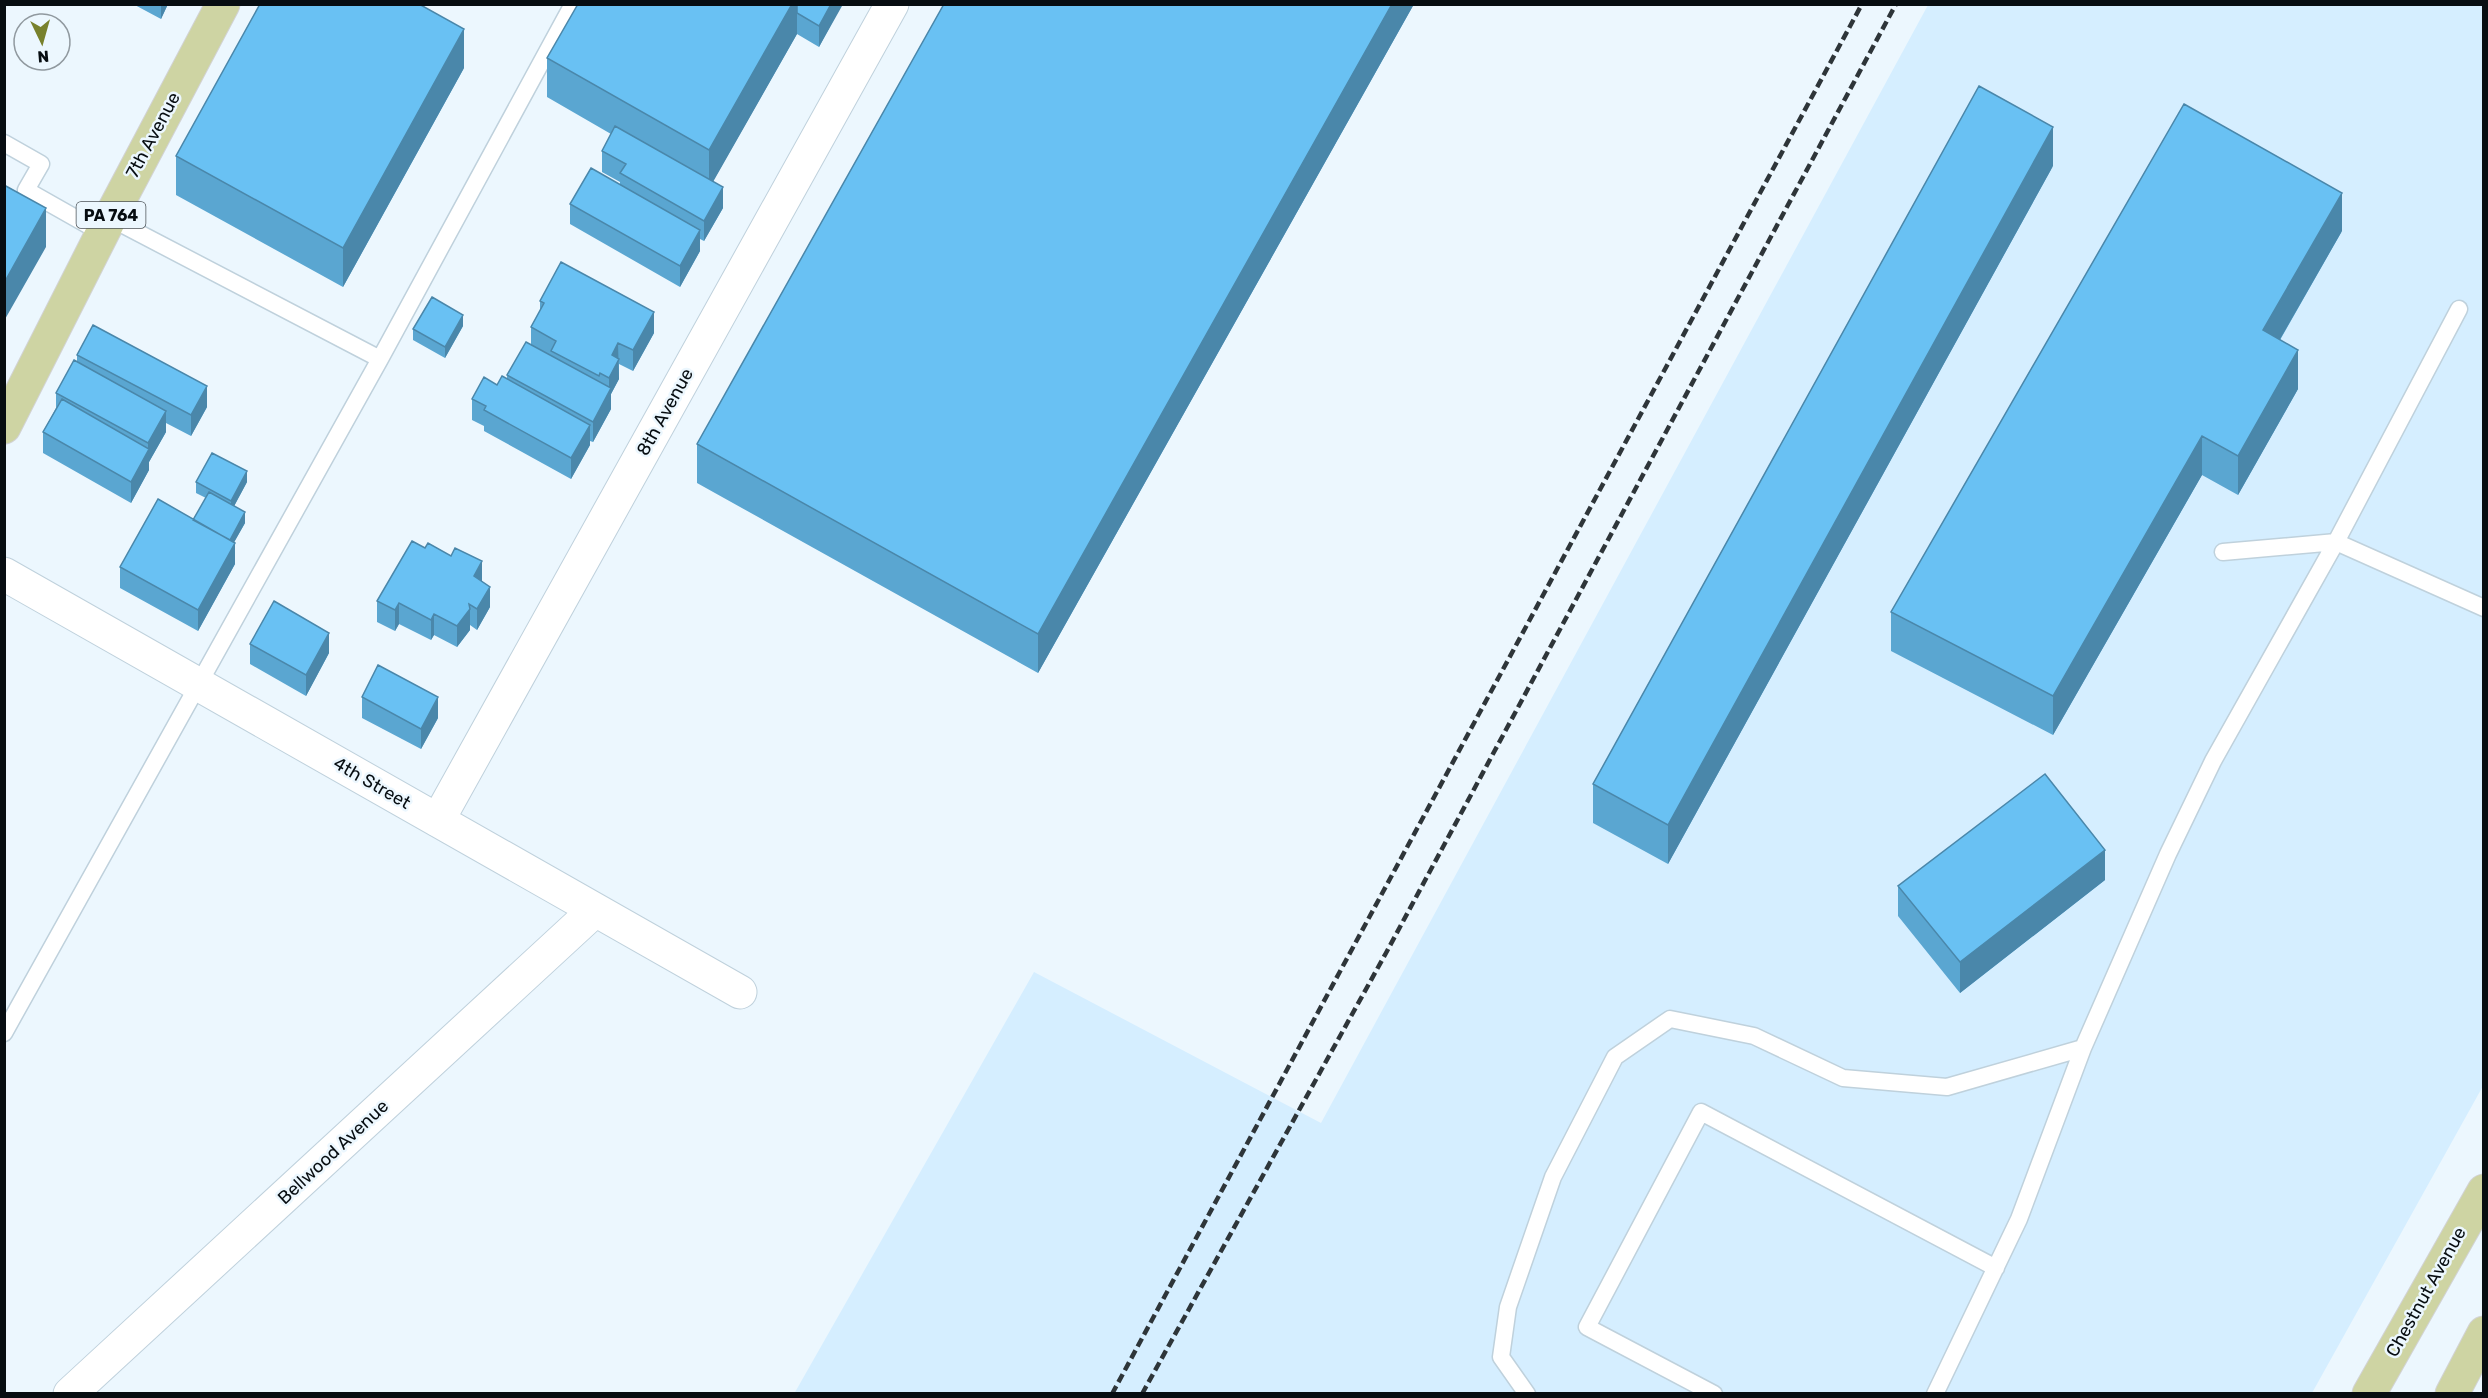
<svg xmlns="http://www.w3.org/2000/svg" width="2488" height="1398" font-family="Rubik,sans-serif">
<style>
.built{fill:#d5eeff}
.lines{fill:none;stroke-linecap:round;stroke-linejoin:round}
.service-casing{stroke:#bfd1dc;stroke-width:19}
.minor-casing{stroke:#bfd1dc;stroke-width:35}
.tertiary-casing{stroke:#bfd1dc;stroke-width:35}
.primary-casing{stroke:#d2d3d4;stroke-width:35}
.service{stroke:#fff;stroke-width:16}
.minor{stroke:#fff;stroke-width:33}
.tertiary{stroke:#fff;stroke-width:33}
.primary{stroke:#ced4a3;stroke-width:33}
.rail{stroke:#2e3539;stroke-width:4.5;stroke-dasharray:9 4.5;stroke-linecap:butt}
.wall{fill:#5aa6d1}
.shaded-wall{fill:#4a87aa}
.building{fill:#69c1f3;stroke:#4a87aa;stroke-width:1.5}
.labels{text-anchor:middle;stroke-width:5;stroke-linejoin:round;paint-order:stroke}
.shield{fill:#ecf7fe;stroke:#4c5358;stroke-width:1.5}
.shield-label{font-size:16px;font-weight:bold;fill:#070d11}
.street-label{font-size:18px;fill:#070d11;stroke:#ecf7fe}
</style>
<rect width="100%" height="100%" fill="#ecf7fe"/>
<!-- built -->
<path class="built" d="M1928,5h555v1081l-171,307 -1518,1 240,-422 287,151z"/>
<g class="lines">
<!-- service casing -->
<g class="service-casing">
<path id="service" d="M4,143l37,21 -15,26 76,43
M110,218l270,141
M2223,552l113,-10 148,66
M4,1033l376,-674 193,-355
M1527,1394l-26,-37 7,-50 45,-130 62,-120 55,-38 84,17 89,42 104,9 136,-39
M1714,1394l-127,-67 114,-215 295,156
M1935,1394l84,-175 64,-171 85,-194 45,-93 123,-219 123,-233"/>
</g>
<!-- minor casing -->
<g class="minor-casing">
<path id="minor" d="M4,574l736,418
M70,1394l525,-484"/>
</g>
<!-- tertiary casing -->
<g class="tertiary-casing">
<path id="tertiary" d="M438,820l454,-816"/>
</g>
<!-- primary casing -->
<g class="primary-casing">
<path id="primary" d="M4,427l106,-209 113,-214
M2369,1394l115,-203
M2452,1394l32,-61"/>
</g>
<!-- service -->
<use href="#service" class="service"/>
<!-- minor -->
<use href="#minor" class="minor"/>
<!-- tertiary -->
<use href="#tertiary" class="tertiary"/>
<!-- primary -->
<use href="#primary" class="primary"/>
<!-- rail -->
<path class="rail" d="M1112,1394l750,-1390
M1142,1394l244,-441 510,-949"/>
</g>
<!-- wall -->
<path class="wall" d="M133,4h35l-7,15z
M842,4l-23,43 -22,-13 -84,147 10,27 -19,33 -4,-2v12l-20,36 -110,-63v-20l50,-19v-3l-18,-10v-21l9,-17 -64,-37v-39z
M944,4h470l-376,669 -341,-190v-39z
M464,68l-121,219 -167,-92v-39z
M2053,166l-385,698 -75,-41v-39z
M2342,231l-62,109 18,49 -60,106 -36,-20 -149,260 -162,-84v-39z
M540,301l114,32 -21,38 -14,-7v15l-8,15v15l-18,33 -3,-1v4l-19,34 -87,-48v-5l-12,-6v-21l25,-14 10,-7v-3l24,-30v-18l9,-16z
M463,326l-18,32 -32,-18v-11z
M77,355l130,52 -16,29 -25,-13v9l-17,30v8l-18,33 -88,-50v-21l13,-24v-15l21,-31z
M196,482h51l-13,24 11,17 -11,19 1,22 -37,67 -78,-43v-21l73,-47 13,-22 -10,-5z
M425,548l57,33 8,26 -13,23 -7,-5v5l-13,17 -23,-12 -3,5 -32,-16 -4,7 -18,-9v-21z
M250,644l79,9 -23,43 -56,-32z
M362,697l76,21 -17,31 -59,-31z
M2105,880l-145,113 -62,-77v-30z"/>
<!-- shaded-wall -->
<path class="shaded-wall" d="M161,4h7l-7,15z
M792,4h5v30l-88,155v-39z
M831,4h11v2l-23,41v-21z
M1392,4h22l-376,669v-39z
M464,29v39l-121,219v-39z
M2053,127v39l-385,698v-39z
M723,187v21l-19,33v-20z
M2342,193v38l-79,138v-39z
M46,208v39l-42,74v-38z
M700,230v21l-20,36v-21z
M654,312v21l-21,38v-21z
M463,315v11l-18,32v-11z
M618,343l1,36 -8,15v15l-18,33v-20l16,-30v-14l3,-23z
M2298,350v39l-60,106v-39z
M207,386v21l-16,29v-21z
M166,411v21l-17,30v8l-18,33v-21l17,-31v-8z
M590,425v20l-19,34v-21z
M2202,436v39l-149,260v-39z
M247,471v11l-16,30v-11z
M245,512v11l-18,32v-11z
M235,543v21l-37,67v-21z
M482,561v21l-8,-6z
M490,587v20l-13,23v-21z
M399,603v21l-4,7v-21z
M470,609v21l-13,17v-21z
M434,614v21l-3,5v-20z
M329,633v20l-23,43v-21z
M438,697v21l-17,31v-20z
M2105,850v30l-145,113v-31z"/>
<!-- building -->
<path class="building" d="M260,4h159l45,25 -121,219 -167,-92z
M578,4h214l-83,146 -162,-92z
M797,4h34l-12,22 -22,-13z
M944,4h448l-354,630 -341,-190z
M1979,86l74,41 -385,698 -75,-41z
M2184,104l158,89 -79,137 35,20 -60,106 -36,-20 -149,260 -162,-84z
M615,126l108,61 -19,34 -84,-48 6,-9 -24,-13z
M591,168l109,62 -20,36 -110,-62z
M4,185l42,23 -42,75z
M561,262l93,50 -21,38 -15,-7 -6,12 7,4 -10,19 -9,-5 -1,3 -48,-25 5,-10 -25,-14 13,-24 -4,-2z
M432,297l31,18 -18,32 -32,-18z
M93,325l114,61 -16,29 -114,-60z
M526,342l85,46 -18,34 -86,-47z
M74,360l92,51 -18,32 -92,-50z
M502,376l88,49 -19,33 -87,-48 2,-4 -14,-7 12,-22 13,8z
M62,399l87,50 -18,33 -88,-50z
M212,453l35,18 -16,30 -35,-19z
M209,492l36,20 -15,28 -37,-20z
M158,499l77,44 -37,67 -78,-43z
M412,541l13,7 3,-5 23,13 4,-8 27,13 -8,15 16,11 -13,22 -8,-5 1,5 -13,17 -23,-12 -3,6 -32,-17 -4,7 -18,-9z
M274,601l55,32 -23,42 -56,-31z
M378,665l60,32 -17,32 -59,-32z
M2045,774l60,76 -145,112 -62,-76z"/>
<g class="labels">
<!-- shield labels -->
<rect class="shield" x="76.5" y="202" width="69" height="26" rx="4.5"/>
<g class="shield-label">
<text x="111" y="221">PA 764</text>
</g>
<!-- street labels -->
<g class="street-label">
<text transform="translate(153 135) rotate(-62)" y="6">7th Avenue</text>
<text transform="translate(665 412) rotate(-61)" y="6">8th Avenue</text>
<text transform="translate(372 783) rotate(30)" y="6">4th Street</text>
<text transform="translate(333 1152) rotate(-43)" y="6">Bellwood Avenue</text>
<text transform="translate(2426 1292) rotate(-61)" y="6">Chestnut Avenue</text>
</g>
</g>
<!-- border -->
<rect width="2488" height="1398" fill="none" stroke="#070d11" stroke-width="12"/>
<!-- north arrow -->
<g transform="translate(42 42) rotate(175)"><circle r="28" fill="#ecf7fe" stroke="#90999f" stroke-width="1.5"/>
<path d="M0-4.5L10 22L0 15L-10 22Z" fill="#78812c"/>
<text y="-9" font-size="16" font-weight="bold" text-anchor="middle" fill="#070d11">N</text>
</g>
</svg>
